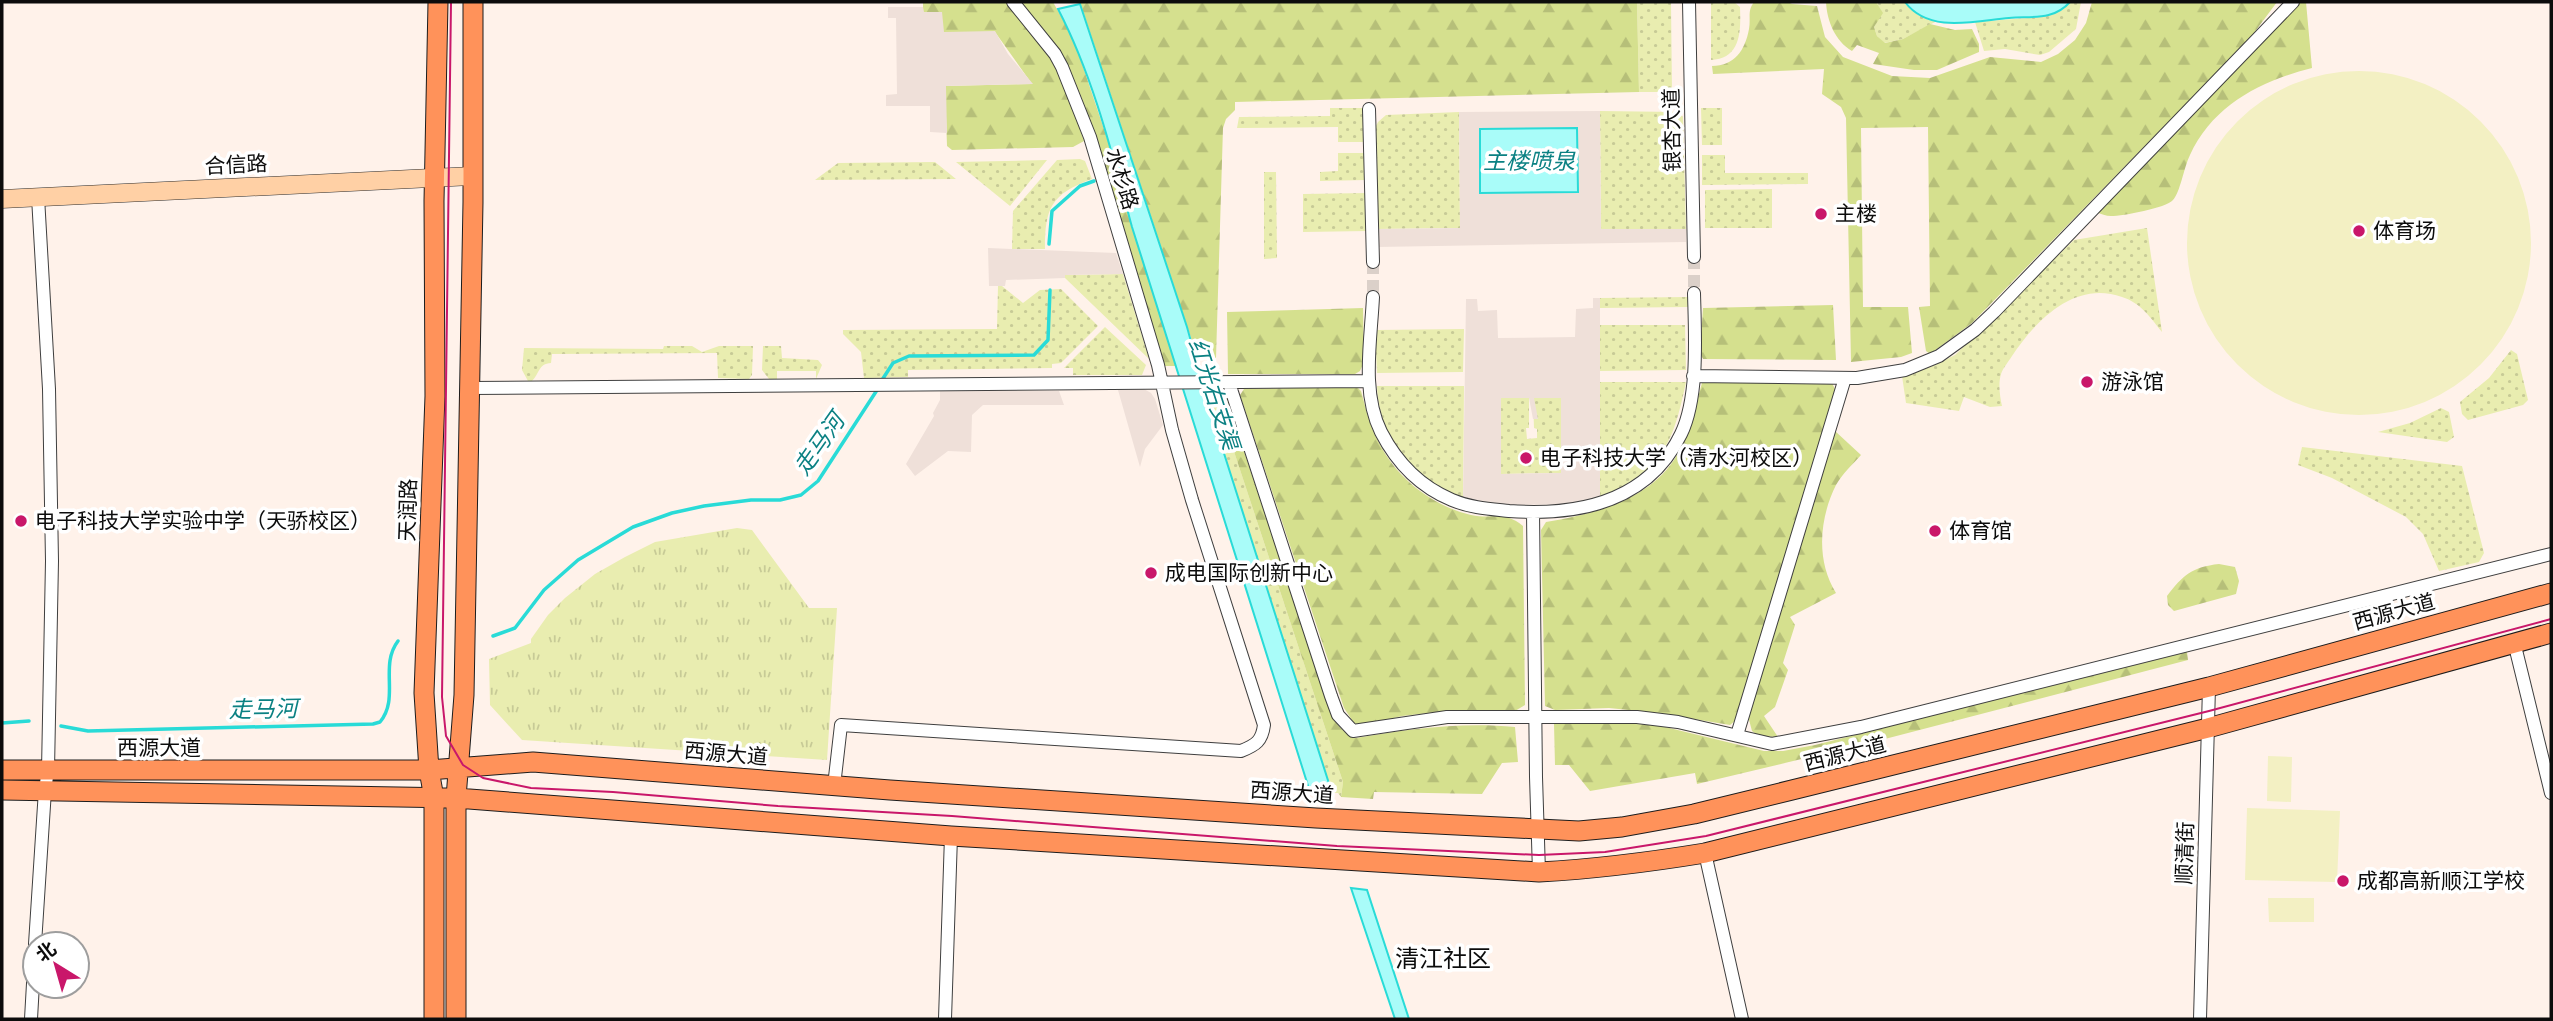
<svg xmlns="http://www.w3.org/2000/svg" width="2553" height="1021" font-family="Merriweather,'Noto Sans SC',serif">
<style>
.grass{fill:url(#grass-dots)}
.forest{fill:url(#forest-firs)}
.park{fill:url(#park-tufts)}
.pitch{fill:#f3f0c3}
.plaza{fill:#efe0d9;fill-rule:evenodd}
.water{fill:#a9fcf9;stroke:#29dbd7;stroke-width:2}
.lines{fill:none;stroke-linecap:round;stroke-linejoin:round}
.stream{stroke:#29dbd7;stroke-width:3.5}
.street-tunnel{stroke:#dbd0c9;stroke-width:12;stroke-dasharray:12 6;stroke-linecap:butt}
.street-casing{stroke:#3f3f3f;stroke-width:14}
.secondary-casing{stroke:#2e2e2e;stroke-width:19}
.primary-casing{stroke:#1d1d1d;stroke-width:21}
.street{stroke:#fff;stroke-width:12}
.secondary{stroke:#ffd0a5;stroke-width:18}
.primary{stroke:#ff925a;stroke-width:19}
.tram{stroke:#c9176a;stroke-width:2}
.poi-dot{fill:#c9176a;stroke:#fff;stroke-width:2.5}
.labels{text-anchor:middle;stroke-width:7;stroke-linejoin:round;paint-order:stroke}
.street-label{font-size:21px;fill:#0c0c0c;stroke:#fff}
.poi-label{font-size:21px;fill:#0c0c0c;stroke:#fff;text-anchor:start}
.water-label{font-size:23px;font-style:italic;fill:#0b8183;stroke:#fff}
.quarter-label{font-size:24px;fill:#0c0c0c;stroke:#fff}
</style>
<defs>
<pattern id="grass-dots" width="8" height="8" patternUnits="userSpaceOnUse" patternTransform="scale(1.75)"><rect width="8" height="8" fill="#e9edb0"/><path d="M2 2h.1M6 6h.1" fill="none" stroke="#c7ca96" stroke-width="1.8" stroke-linecap="round"/></pattern>
<pattern id="forest-firs" width="22" height="20" patternUnits="userSpaceOnUse" patternTransform="scale(1.75)"><rect width="22" height="20" fill="#d5e08e"/><path d="M5 1l3.5 6h-7zM16 11l3.5 6h-7z" fill="#b6bf79"/></pattern>
<pattern id="park-tufts" width="24" height="20" patternUnits="userSpaceOnUse" patternTransform="scale(1.75)"><rect width="24" height="20" fill="#e9edb0"/><path d="M3 7l-1-3M5 7V3M7 7l1-3M15 17l-1-3M17 17v-4M19 17l1-3" fill="none" stroke="#c7ca96"/></pattern>
</defs>
<rect width="100%" height="100%" fill="#fff2ea"/>
<!-- grass -->
<path class="grass" d="M1637,2h34l1,90h-33z
M1711,2h23l6,5c1,24 1,52 -29,53z
M1876,2h29l13,13 19,6 -34,18 -19,4 -7,-7 -3,-9 8,-14z
M2070,2h11l-5,27 -27,23 -9,3 -35,-6 -21,2 -9,-29 66,-5 21,-7z
M1330,108h33l2,34h-27v-15l-101,1 2,-11 91,-1z
M1701,108h21v37h-20z
M1600,111l78,1 5,5 3,112h-85z
M1459,112l1,116 -83,1 -3,-99 4,-8 8,-7z
M1338,153h27l1,27 -46,1v-9l18,-1z
M1702,155h23v18h83v11l-106,1z
M1080,159l5,2 7,18c-41,15 -47,29 -47,70h-33l1,-38 44,-51z
M1047,160l-37,46 -54,-44z
M935,162l21,17 -141,1 23,-17z
M1264,172h12l1,86 -13,1z
M1772,189v39h-67v-38z
M1367,193l1,38 -65,1v-38z
M2147,228l15,104c-12,-15 -21,-29 -40,-35 -47,-17 -86,23 -110,59 -3,5 -9,12 -11,18 -3,10 -1,23 1,32l-12,1 -26,-10 -5,14 -53,-8 -4,-27 29,-9 24,-12 119,-115z
M1123,274l26,85 -84,-81v-3z
M998,286h4l21,17 17,-13 21,-1 37,37 -37,37 -9,1v4l-144,2v7l-44,1 -3,-26 -18,-18v-4l154,-1z
M1688,297v10l-88,1v-10z
M1600,325h85l1,45 -86,1z
M1105,327l41,38 -4,10h-69v-7h-9z
M1464,329l-1,43 -86,1 -2,-43z
M664,346h28l10,6 17,-6h34l-1,29 -3,4 -31,-1 -1,-25 -165,1 -1,9c-13,1 -11,10 -19,18h-4l-6,-11 2,-22 139,1z
M763,346h18l1,12 36,2 4,5 -6,14v-8h-39v8h-8l-7,-9z
M2511,350l6,4 11,46 -5,5 -55,15 -6,-6 -2,-12 29,-24z
M1600,382h86c-14,67 -24,85 -86,117z
M1377,386h87l-1,113c-10,-5 -21,-9 -30,-15 -34,-19 -55,-60 -56,-98z
M1500,398h29v30h-3l1,11 10,-1v-9l-3,-1 -1,-30h28v75l-60,1z
M1208,403h10l125,379 -2,15 -3,-4h-6z
M2441,408l8,4 5,25 -7,5 -69,-10 32,-9z
M2302,447l160,19 22,87 -5,9 -40,9 -16,-37 -17,-17 -74,-39 -34,-13z"/>
<!-- forest -->
<path class="forest" d="M923,2h83l46,59 13,25 19,55 -11,6 -121,3 -5,-4 -2,-60 87,-2 -37,-52h-52l-20,-20z
M1020,2h33l21,38 40,119 18,68 44,139h-12l-82,-267 -16,-38z
M1080,2h557l2,90 -404,10v8l-9,9 -3,9 -7,230 -19,-2z
M1754,2h34l4,2 25,2 8,31 18,20 49,19 38,2 60,-21 51,5 17,-8 17,-14 11,-17 6,-21h185l-26,35 -279,286 -42,31 -4,-3 -7,-44 11,-1 -2,-179 -67,1 2,179h45l4,46 -11,4 -50,5 -5,-244 -5,-11 -19,-13 2,-25 -111,5 -1,-8c22,0 33,-15 37,-37 2,-11 -2,-18 5,-27z
M1826,2h50l7,11 -9,14 3,9 8,7 18,-4 27,-15 25,6 17,-1 7,15v8l-42,18h-23l-41,-6 6,-11 -22,-8 -5,6c-17,-10 -25,-30 -26,-49z
M2293,2h13l6,66c-51,13 -99,37 -122,87 -6,12 -10,38 -17,45 -7,8 -50,16 -62,16 -5,0 -10,-2 -15,-4z
M1833,305l3,55 -133,-1 -3,-6 3,-45z
M1363,308l1,54 -4,9 -5,3h-127l-1,-62z
M1702,383h130l3,6 -99,331 -6,5 -72,-12 -49,-5 -54,2 -10,-4 -4,-176 5,-8c48,-8 105,-22 131,-67 13,-22 18,-47 25,-72z
M1357,387l4,4c5,18 9,36 18,52 18,35 53,63 92,72 23,5 32,-5 52,11l2,179 -10,6 -77,1 -36,4 -41,10 -7,-3 -10,-15 -104,-313 4,-6z
M1216,397h10l105,316c6,11 12,21 25,25 53,-9 105,-16 159,-11l3,35 -16,1 -20,31 -108,-2 -1,7 -32,-2 2,-15z
M1835,431l26,24c-8,9 -19,19 -25,30 -17,34 -20,76 0,108l-46,24 5,8 -12,38 5,7 -13,37 -11,9 14,21 -19,-1 -7,-5 -4,-15z
M2219,564l16,3 4,14 -3,13 -62,17 -6,-6 -1,-9c16,-21 25,-29 52,-32z
M2187,652l1,8 -307,80 -184,44 -2,-11 -105,18 -21,-26h-14l-1,-41 33,-2 70,3 107,26h19l32,-6z"/>
<!-- park -->
<path class="park" d="M737,528l15,2 57,78h28l-10,152 -305,-20 -32,-35 -1,-46 42,-16v-4l17,-24 17,-17 30,-24 30,-17 30,-15z"/>
<!-- pitch -->
<path class="pitch" d="M2187 243a172 172 0 1 1 344 0a172 172 0 1 1-344 0Z
M2268,756l24,1 -1,45 -24,-1z
M2247,808l93,3 -3,71 -92,-2z
M2268,898h46v24h-45z"/>
<!-- plaza -->
<path class="plaza" d="M888,7h35l1,5h18l2,20 51,-1 13,23 25,30 -87,2 1,47 -17,-1v-26h-44v-11l11,-1 -1,-76h-8z
M1600,111l1,118h85v13l-309,5v-18l83,-1 -1,-116z
M988,248l128,5 7,21 -58,1v3l-59,2 -1,6h-16z
M1593,298h7v201l-34,5 -51,1 -29,-1 -23,-5 3,-200h11l1,12 19,-1 1,28 77,-1 1,-28 17,-1zM1501,398h28l4,21h5l-4,-21h27v75l-60,1z
M1144,389l7,4 4,6 8,26 -18,24 -5,18 -22,-77z
M940,390l119,1 5,14h-81l-11,10 -1,37 -23,-1 -33,25 -9,-12 28,-48 -1,-3 7,-13z"/>
<!-- water -->
<path class="water" d="M1905,2h165c-17,19 -38,14 -61,16 -34,3 -80,16 -104,-16z
M1080,4l107,323 21,76 124,390 -22,-1 -178,-565c-20,-74 -39,-151 -74,-218z
M1577,128l1,64 -98,1v-64z
M1351,888l16,2 42,129h-14z"/>
<g class="lines">
<!-- stream -->
<path class="stream" d="M1049,244l3,-33 28,-25 14,-5
M882,380l11,-17 16,-7 125,-1 14,-15 2,-50
M493,636l22,-8 29,-38 34,-30 55,-33 39,-14 32,-7 47,-6h29l21,-5 17,-14 61,-94
M2,723l27,-2
M61,726l27,5 285,-7 7,-2c20,-24 -1,-56 18,-81"/>
<!-- street-tunnel -->
<path class="street-tunnel" d="M1694,257v36
M1373,262v35"/>
<!-- street casing -->
<g class="street-casing">
<path id="street" d="M1689,2l5,255
M1369,109l4,153
M1373,297c-2,43 -12,95 8,135 16,31 40,55 71,68 19,8 38,9 57,11 69,5 139,-9 172,-77 18,-37 14,-100 13,-141
M1693,376l164,2 48,-8 34,-14 36,-26 19,-18 299,-310
M1229,383l102,313 7,19 15,16 94,-14h190l41,5 94,22 89,-17 690,-173
M470,388l899,-7
M1533,512l3,265 3,95
M2514,642l37,151
M1737,735l108,-357
M834,786l7,-61 400,26c15,-6 21,-10 23,-26l-72,-225 -20,-70 -14,-65 -68,-228 -28,-70 -7,-13 -42,-52
M1705,853l37,166
M35,944l10,-154 3,-20 4,-209 -3,-172 -11,-192
M31,1019l4,-71
M945,1019l6,-183
M2200,1019l9,-332"/>
</g>
<!-- secondary casing -->
<g class="secondary-casing">
<path id="secondary" d="M2,199l470,-23"/>
</g>
<!-- primary casing -->
<g class="primary-casing">
<path id="primary" d="M2,770h427l104,-8 357,28 426,28 263,13 43,-4 72,-13 98,-24 417,-103 342,-94
M2,790l454,8 495,38 588,36c56,-3 111,-10 166,-19l503,-125 343,-95
M434,1019v-221l-5,-28 -5,-77 11,-297 -1,-195 4,-199
M456,1019v-221l8,-103 9,-493v-200"/>
</g>
<!-- street -->
<use href="#street" class="street"/>
<!-- secondary -->
<use href="#secondary" class="secondary"/>
<!-- primary -->
<use href="#primary" class="primary"/>
<!-- tram -->
<path class="tram" d="M451,2l-9,695 4,39 17,29 20,13 48,10 82,4 165,14 174,10 385,30 202,9 66,-3 101,-16 503,-125 342,-92"/>
</g>
<!-- markers -->
<g class="poi-dot">
<circle cx="1821" cy="214" r="7"/>
<circle cx="2359" cy="231" r="7"/>
<circle cx="2087" cy="382" r="7"/>
<circle cx="1526" cy="458" r="7"/>
<circle cx="21" cy="521" r="7"/>
<circle cx="1935" cy="531" r="7"/>
<circle cx="1151" cy="573" r="7"/>
<circle cx="2343" cy="881" r="7"/>
</g>
<g class="labels">
<!-- street labels -->
<g class="street-label">
<text transform="translate(1672 130) rotate(-91)" y="7">银杏大道</text>
<text transform="translate(236 165) rotate(-3)" y="7">合信路</text>
<text transform="translate(1122 179) rotate(73)" y="7">水杉路</text>
<text transform="translate(408 510) rotate(-88)" y="7">天润路</text>
<text transform="translate(2394 612) rotate(-15)" y="7">西源大道</text>
<text x="159" y="755">西源大道</text>
<text transform="translate(726 754) rotate(5)" y="7">西源大道</text>
<text transform="translate(1845 754) rotate(-14)" y="7">西源大道</text>
<text transform="translate(1292 793) rotate(4)" y="7">西源大道</text>
<text transform="translate(2185 853) rotate(-88)" y="7">顺清街</text>
</g>
<!-- poi labels -->
<g class="poi-label">
<text x="1835" y="221">主楼</text>
<text x="2373" y="238">体育场</text>
<text x="2101" y="389">游泳馆</text>
<text x="1540" y="465">电子科技大学（清水河校区）</text>
<text x="35" y="528">电子科技大学实验中学（天骄校区）</text>
<text x="1949" y="538">体育馆</text>
<text x="1165" y="580">成电国际创新中心</text>
<text x="2357" y="888">成都高新顺江学校</text>
</g>
<!-- water labels -->
<g class="water-label">
<text x="1529" y="169">主楼喷泉</text>
<text transform="translate(1214 394) rotate(72)" y="8">红光右支渠</text>
<text transform="translate(819 444) rotate(-55)" y="8">走马河</text>
<text transform="translate(263 709) rotate(-1)" y="8">走马河</text>
</g>
<!-- quarter labels -->
<g class="quarter-label">
<text x="1443" y="967">清江社区</text>
</g>
</g>
<!-- border -->
<rect width="2553" height="1021" fill="none" stroke="#0c0c0c" stroke-width="7"/>
<!-- north arrow -->
<g transform="translate(56 965) rotate(323)"><circle r="33" fill="#ffffff" stroke="#9e9e9e" stroke-width="2"/>
<path d="M0-5L12 26L0 18L-12 26Z" fill="#c9176a"/>
<text y="-10" font-size="19" font-weight="bold" text-anchor="middle" fill="#0c0c0c">北</text>
</g>
</svg>
